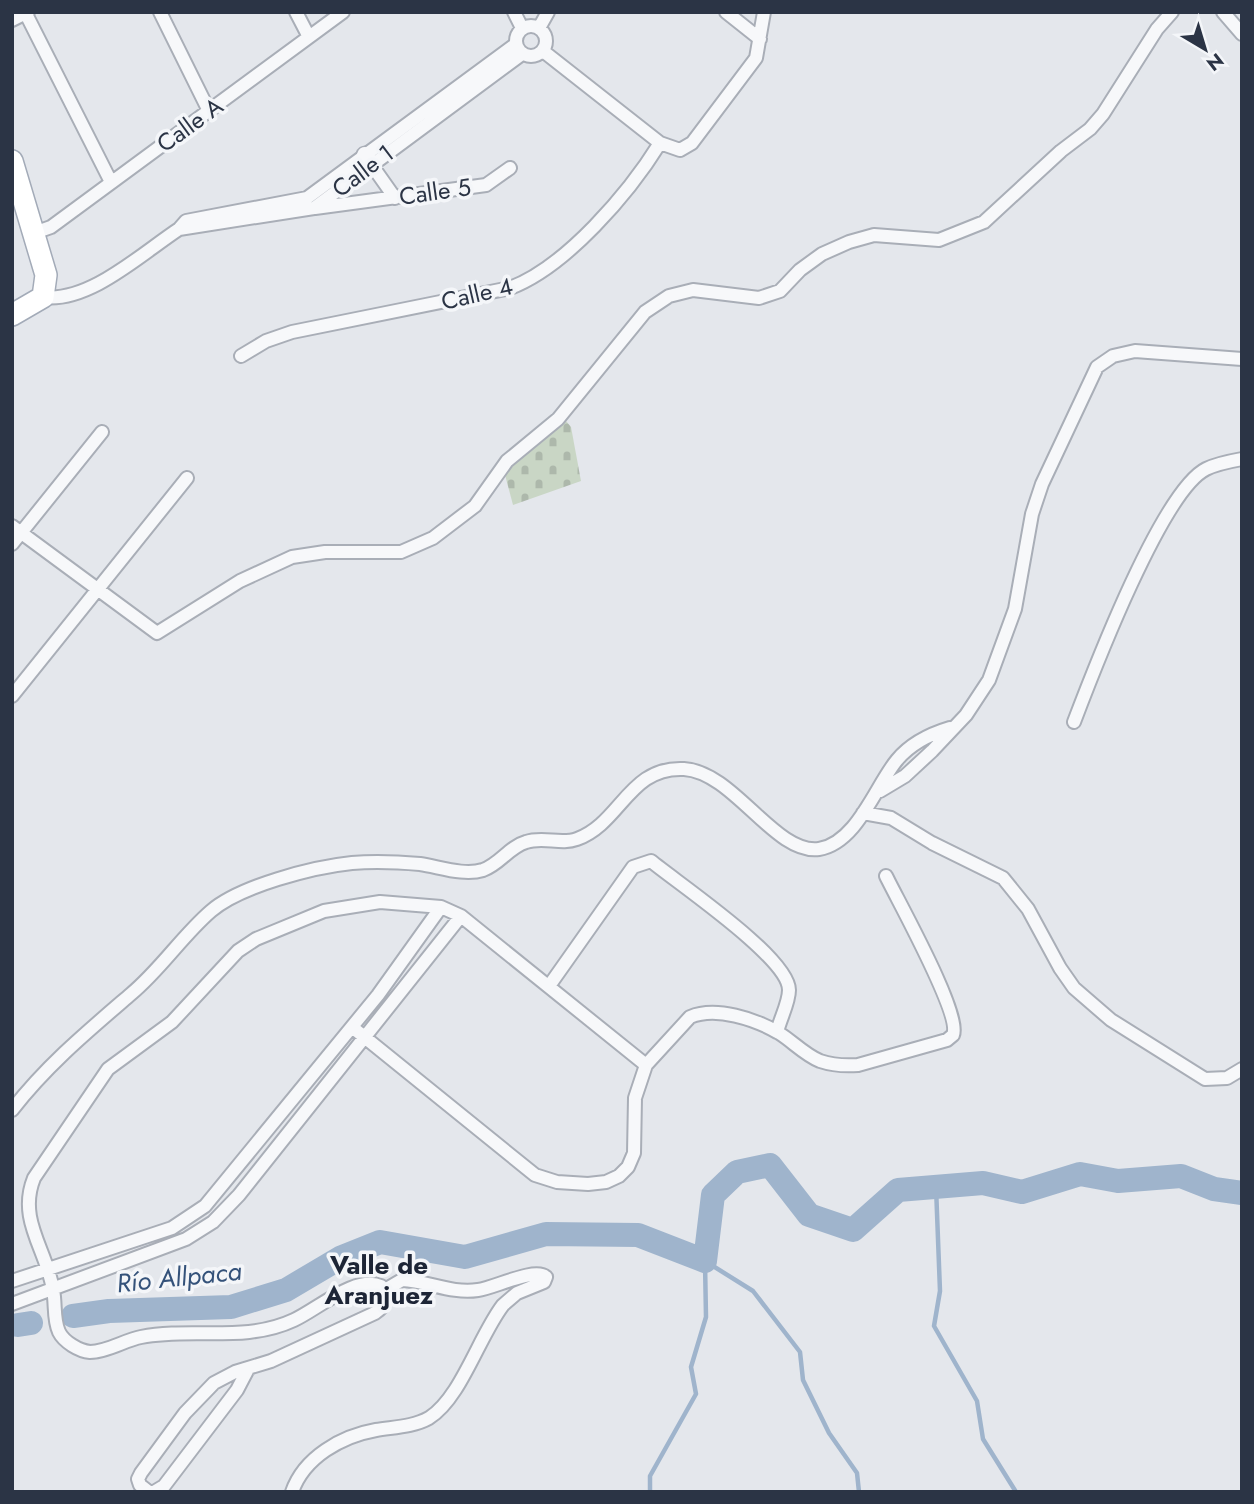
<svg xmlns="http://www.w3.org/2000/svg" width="1254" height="1504" font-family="Jost,sans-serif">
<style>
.cemetery{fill:url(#cemetery-stones)}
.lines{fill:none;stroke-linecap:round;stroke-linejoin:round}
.stream{stroke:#9fb4cc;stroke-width:4.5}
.river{stroke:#9fb4cc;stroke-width:24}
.minor-casing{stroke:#a9aeb7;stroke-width:16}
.tertiary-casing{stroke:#a9aeb7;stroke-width:19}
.primary-casing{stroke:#a3abb8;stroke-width:24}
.minor{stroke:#f7f8fa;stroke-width:12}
.tertiary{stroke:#f7f8fa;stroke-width:16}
.primary{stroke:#fff;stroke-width:21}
.labels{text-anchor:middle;stroke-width:7;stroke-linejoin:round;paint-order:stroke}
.street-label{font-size:24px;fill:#2b3445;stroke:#f4f6f9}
.neighbourhood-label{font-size:26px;font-weight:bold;fill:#1d2536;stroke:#f4f6f9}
.water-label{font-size:26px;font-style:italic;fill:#34527a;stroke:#f4f6f9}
</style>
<defs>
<pattern id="cemetery-stones" width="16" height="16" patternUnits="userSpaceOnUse" patternTransform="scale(1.75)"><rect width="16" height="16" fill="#c9d6c5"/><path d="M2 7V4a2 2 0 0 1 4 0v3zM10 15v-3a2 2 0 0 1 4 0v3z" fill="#adb8ab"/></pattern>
</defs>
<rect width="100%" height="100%" fill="#e4e7ec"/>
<!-- cemetery -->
<path class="cemetery" d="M566,421l5,6 10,54 -68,24 -9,-34z"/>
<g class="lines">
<!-- stream -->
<path class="stream" d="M936,1187l4,104 -6,35 43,75 6,38 33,53
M705,1261l48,30 47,61 3,28 26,53 28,40 2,19
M650,1492v-16l46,-82 -5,-27 15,-50 -1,-55"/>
<!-- river -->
<path class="river" d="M73,1316l36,-5 122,-4 55,-17 54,-32 40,-16 85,15 81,-23 92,1 67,26 8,-66 24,-23 33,-7 39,50 44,15 45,-40 85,-7 39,9 58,-18 38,7 63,-5 33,13 28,4
M18,1325l13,-2"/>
<!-- minor casing -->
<g class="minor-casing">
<path id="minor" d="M25,12l86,170
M160,12l49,99
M296,12l13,25
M514,12l8,16
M726,12l34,27
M1223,12l19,22
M12,20l16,-8
M516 41a15 15 0 1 1 30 0a15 15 0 1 1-30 0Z
M539,28l9,-16
M543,51l117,92 20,7 12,-7 64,-85 8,-46
M371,164l24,34
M315,208l171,-23 24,-17
M179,229l135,-21 208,-154
M34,233l17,-6 292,-215
M43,297c46,6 98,-43 136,-68l7,-8 121,-23 209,-154
M241,356l25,-15 26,-9 218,-44c56,-21 119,-95 150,-145
M12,526l145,107 83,-52 52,-24 33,-5h76l32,-14 42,-32 32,-45 51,-42 87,-107 24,-16 24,-6 66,8 21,-7 20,-21 22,-16 27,-12 25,-7 65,5 45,-18 77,-71 29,-22 13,-15 54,-85 15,-17
M12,544l90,-112
M12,696l175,-218
M1074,722c19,-50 88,-231 132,-253 10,-5 25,-8 36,-10
M880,791l25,-15 27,-25 34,-36 23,-35 26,-71 17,-95 10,-30 55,-117 16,-11 22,-5 107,8
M863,813l28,5 41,25 71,35 25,31 32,59 14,20 37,32 94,59 22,-1 15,-9
M549,986l84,-119 18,-6c28,23 138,97 138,129 0,13 -9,29 -12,42
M352,1027l183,148 22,7 31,2 18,-2 13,-6 9,-9 6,-14 1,-55 11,-33 44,-48c26,-11 65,2 89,16 13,8 26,22 41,28 12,4 25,5 38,4l89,-25 6,-5c9,-20 -55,-134 -67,-159
M12,1110c35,-45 76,-79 119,-116 30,-25 51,-58 80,-83 29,-25 102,-44 141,-48 23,-2 45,-1 68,1 20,3 44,12 63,6 17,-6 26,-23 43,-28 17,-6 35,3 51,-3 44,-16 52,-73 107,-70 50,3 91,86 135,80 38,-6 57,-64 78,-89 14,-17 33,-26 53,-32
M12,1281l160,-53 33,-22 173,-211 63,-88
M12,1304l174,-65 27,-17 26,-27 222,-279
M149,1492l-9,-7 -2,-6 3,-6 44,-60 29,-30 21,-11 36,-11 104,-48c10,-7 17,-16 6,-27 -26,-11 -63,23 -87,34 -49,23 -102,7 -153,17 -16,3 -34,15 -51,15 -11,-1 -26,-10 -31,-20 -6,-13 -3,-28 -6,-42 -6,-40 -36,-70 -19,-112l74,-109 64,-47 66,-71 18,-12 68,-28 56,-9 61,5 20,9 185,149
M154,1492l10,-6 73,-96 11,-21
M292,1492c12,-35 50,-56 84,-62 18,-3 37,-3 53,-12 32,-20 50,-82 74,-113l14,-12 27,-11 2,-5c-11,-10 -52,11 -68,13 -27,4 -50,-9 -76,-10l-17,10"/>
</g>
<!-- tertiary casing -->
<g class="tertiary-casing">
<path id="tertiary" d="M365,155l6,9"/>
</g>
<!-- primary casing -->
<g class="primary-casing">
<path id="primary" d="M12,161l34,114 -3,22 -31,18"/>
</g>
<!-- minor -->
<use href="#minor" class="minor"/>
<!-- tertiary -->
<use href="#tertiary" class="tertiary"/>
<!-- primary -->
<use href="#primary" class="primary"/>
</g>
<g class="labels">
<!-- street labels -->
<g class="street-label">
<text transform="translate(190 125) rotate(-36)" y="8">Calle A</text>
<text transform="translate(363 171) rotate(-37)" y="8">Calle 1</text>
<text transform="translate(435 192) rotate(-8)" y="8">Calle 5</text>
<text transform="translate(477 294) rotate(-13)" y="8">Calle 4</text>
</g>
<!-- neighbourhood labels -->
<g class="neighbourhood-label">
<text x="379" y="1274">Valle de<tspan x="379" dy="30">Aranjuez</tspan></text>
</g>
<!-- water labels -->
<g class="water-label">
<text transform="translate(179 1277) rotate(-6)" y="9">Río Allpaca</text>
</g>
</g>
<!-- border -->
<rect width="1254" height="1504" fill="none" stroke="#2b3445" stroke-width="28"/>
<!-- north arrow -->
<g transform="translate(1205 49) rotate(142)" stroke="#f4f6f9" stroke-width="5" paint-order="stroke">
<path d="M0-5L12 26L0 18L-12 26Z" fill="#2b3445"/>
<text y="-10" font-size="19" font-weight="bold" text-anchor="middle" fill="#2b3445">N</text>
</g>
</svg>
